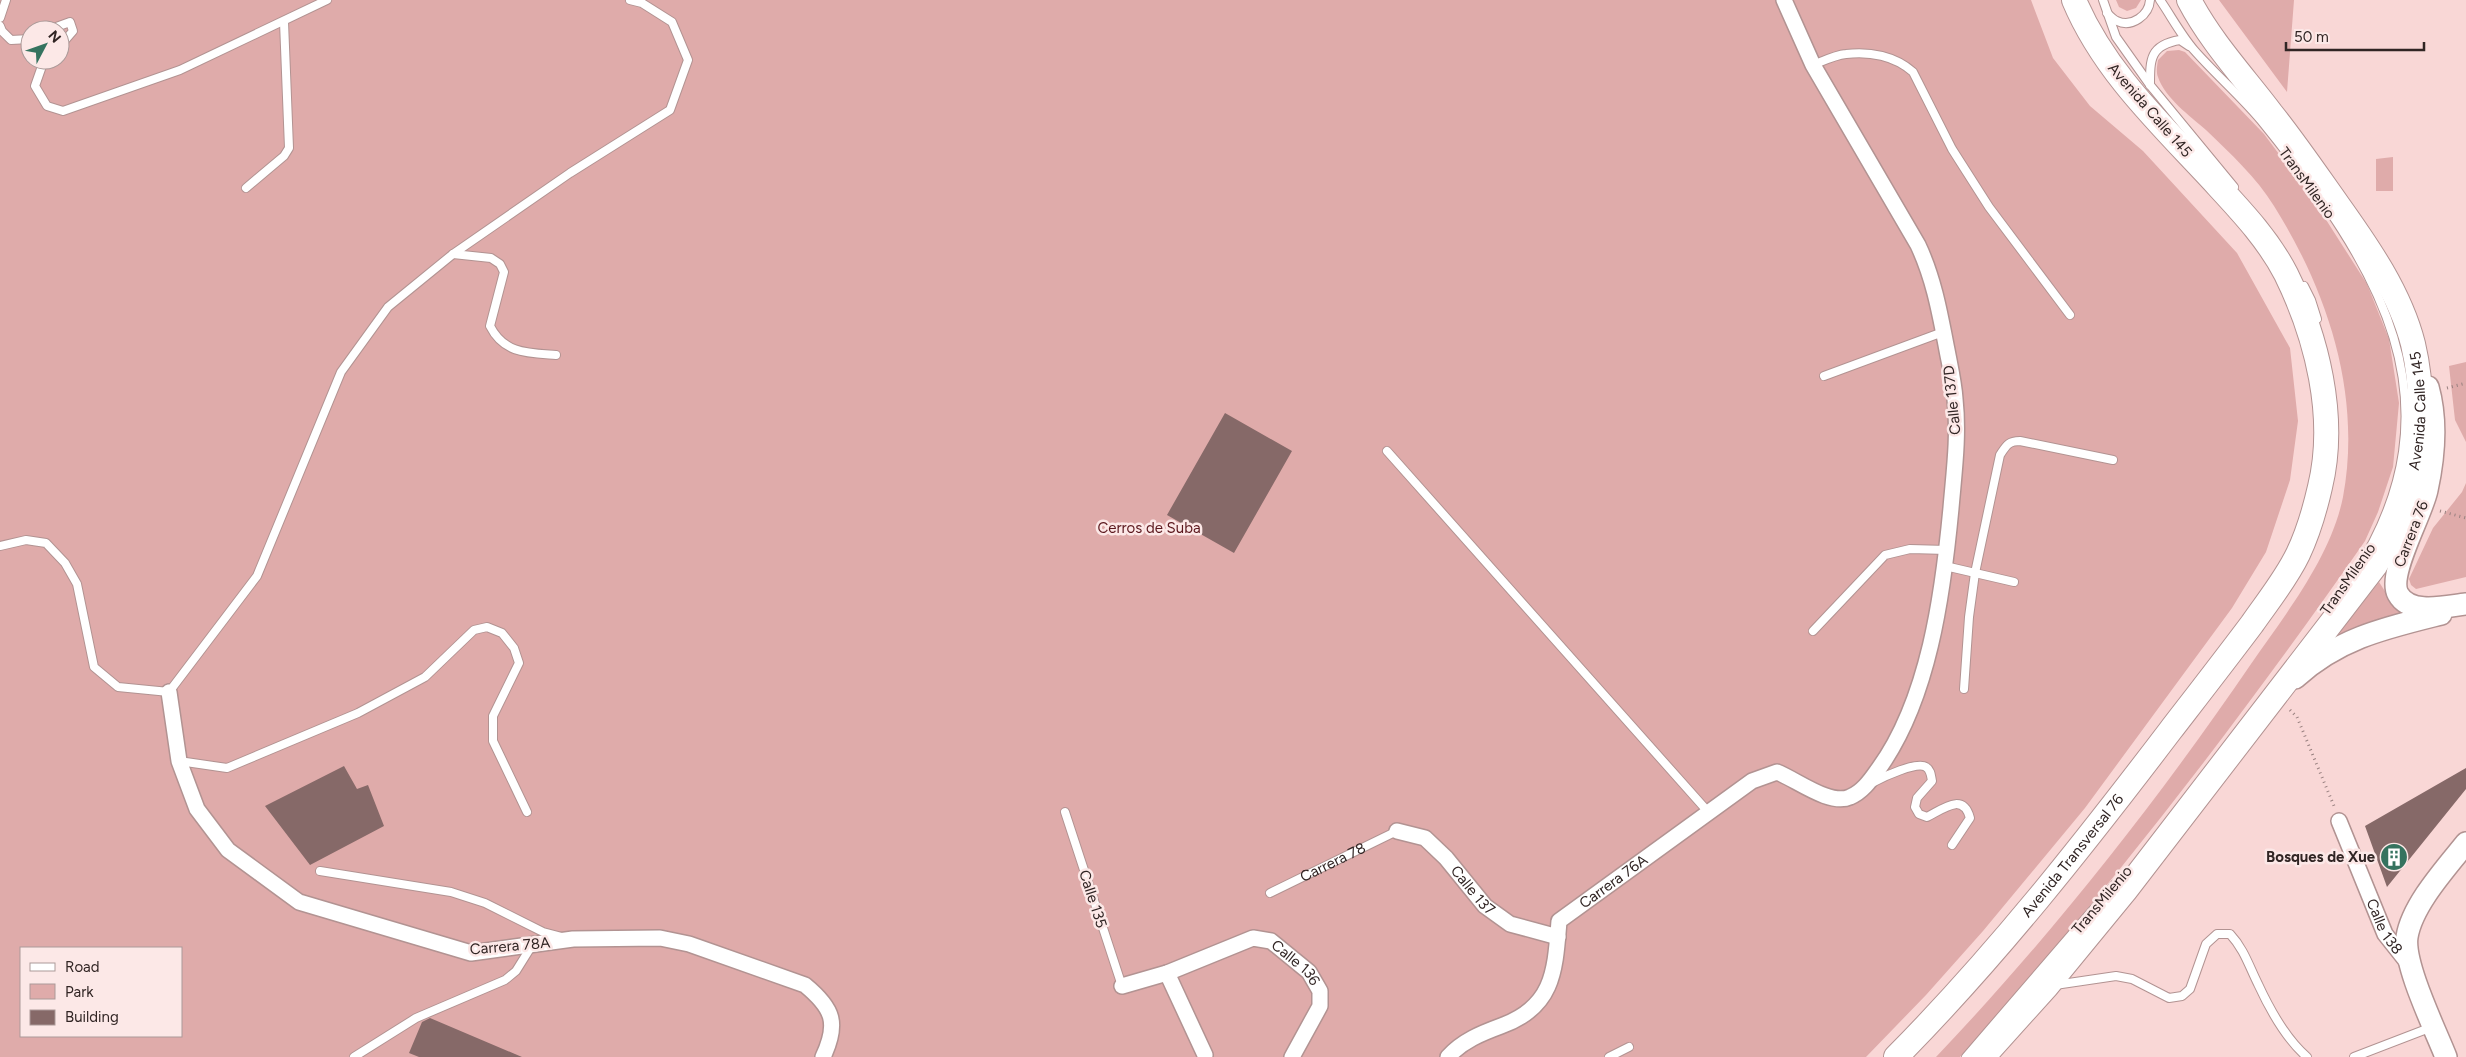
<svg xmlns="http://www.w3.org/2000/svg" width="2466" height="1057" font-family="Figtree,sans-serif">
<style>
.green{fill:#dfabaa;fill-rule:evenodd}
.building{fill:#866968}
.lines{fill:none;stroke-linecap:round;stroke-linejoin:round}
.service-casing{stroke:#b29392;stroke-width:10}
.minor-casing{stroke:#b29392;stroke-width:18}
.secondary-casing{stroke:#b29392;stroke-width:24}
.primary-casing{stroke:#b29392;stroke-width:26}
.path{stroke:#998180;stroke-width:3;stroke-dasharray:1 4;stroke-linecap:butt}
.service{stroke:#fff;stroke-width:8}
.minor{stroke:#fff;stroke-width:15}
.secondary{stroke:#fff;stroke-width:21}
.primary{stroke:#fff;stroke-width:24}
.labels{text-anchor:middle;stroke-width:5;stroke-linejoin:round;paint-order:stroke}
.street-label{font-size:15px;fill:#312524;stroke:#fce8e7}
.park-label{font-size:15px;fill:#5b171d;stroke:#fce8e7}
.poi-label{font-size:15px;font-weight:bold;fill:#312524;stroke:#fce8e7;text-anchor:end}
</style>
<rect width="100%" height="100%" fill="#f9d7d6"/>
<!-- green -->
<path class="green" d="M0,0h2031l22,58 37,48 53,45 94,102 53,95 8,73 -8,59 -24,72 -34,56 -147,200 -102,123 -57,64 -60,62h-1866zM30,30h30v30h-30zM21,948h160v88h-160z
M2116,0h25l-5,8 -9,3 -8,-4z
M2219,0h75l-7,92z
M2179,50l6,2 79,82 52,70 51,80 22,55 10,64 -6,64 -15,45 -13,29c-125,180 -259,353 -405,516h-24c116,-122 220,-254 315,-393 34,-49 80,-107 92,-167 19,-102 -15,-205 -69,-291 -17,-28 -44,-53 -68,-76 -16,-14 -41,-32 -48,-53 -2,-5 -1,-11 0,-17l9,-9z
M2393,157v34h-17v-32z
M2466,362v80l-11,-22 -6,-54z
M2466,483v94l-50,12 -5,-4 -2,-6 24,-51 29,-36z
M2379,582l9,14 16,16 -69,26z"/>
<!-- building -->
<path class="building" d="M1225,413l67,38 -58,102 -67,-38z
M344,766l13,23 11,-4 16,41 -74,39 -45,-59z
M2466,768v21l-79,98 -22,-61z
M430,1018l92,39h-103l-10,-4 13,-31z"/>
<g class="lines">
<!-- service casing -->
<g class="service-casing">
<g id="service">
<path d="M2103,0l13,37 34,48 84,102"/>
<path d="M2160,0c11,16 21,35 34,50 23,26 49,48 70,74 113,140 202,278 90,451"/>
<path d="M2107,13c3,3 7,7 10,8 15,7 32,-6 33,-21"/>
<path d="M0,18l6,-18"/>
<path d="M0,26l2,5 9,9 19,-1"/>
<path d="M48,30l22,-8 3,9 -13,15"/>
<path d="M47,60l-5,6 -7,20 12,20 16,5 117,-41 147,-70"/>
<path d="M1813,65c10,-4 22,-10 33,-11 24,-3 49,2 67,18l39,77 37,58 81,108"/>
<path d="M2150,85c0,-26 0,-40 30,-45l9,6"/>
<path d="M246,188l38,-32 5,-8 -5,-126"/>
<path d="M453,254l38,4 9,6 4,8 -14,54c14,28 38,27 66,29"/>
<path d="M2304,286l7,14 6,19"/>
<path d="M1824,376l119,-44"/>
<path d="M1387,451l323,363"/>
<path d="M0,546l26,-6 20,3 19,20 12,21 17,83 24,20 51,5 88,-116 84,-204 47,-65 65,-53 117,-81 100,-63 18,-50 -16,-38 -30,-19 -12,-3"/>
<path d="M1945,566l69,16"/>
<path d="M1813,631l72,-76 25,-6 37,1"/>
<path d="M1964,689l5,-72 6,-44 25,-118c6,-9 8,-14 20,-14l93,19"/>
<path d="M179,761l48,7 131,-55 67,-36 49,-47 13,-3 15,6 12,15 5,15 -26,53v25l34,71"/>
<path d="M1874,782c9,-5 43,-21 52,-15 5,3 5,9 6,14l-15,17 -2,9 4,7 8,3c16,-8 36,-25 43,1l-18,27"/>
<path d="M1065,812l57,174"/>
<path d="M320,871l131,21 34,11 58,29 19,5"/>
<path id="s1" d="M1270,893l127,-62"/>
<path d="M2055,985l61,-9 16,3 37,19 13,-2 8,-7 16,-45 11,-10h13c14,15 19,32 28,50 12,26 28,55 49,73"/>
<path d="M354,1057l62,-39 89,-38 11,-9 15,-24"/>
<path d="M1609,1057l20,-10"/>
<path d="M1966,1057l149,-173"/>
<path d="M2354,1057l78,-30"/>
</g>
</g>
<!-- minor casing -->
<g class="minor-casing">
<g id="minor">
<path d="M169,692l10,69 18,48 31,41 71,52 172,51 102,-14 87,-1 29,6 116,41c28,23 34,38 18,72"/>
<path id="s2" d="M2339,821l46,113 23,29"/>
<path id="s3" d="M1397,831l28,7 21,20 39,48 25,18 48,13"/>
<path d="M1167,973l38,82"/>
<path id="s4" d="M1122,986l45,-13 86,-35 18,3 38,31 11,19v15l-28,51"/>
<path id="s5" d="M1448,1057c14,-16 34,-24 53,-31 53,-19 54,-55 58,-105l193,-140 25,-9c20,8 53,34 73,25 12,-5 20,-16 27,-26 52,-70 66,-178 74,-263 3,-36 8,-72 4,-109 -1,-16 -5,-33 -8,-49 -7,-36 -13,-71 -29,-105l-105,-180 -29,-65"/>
</g>
</g>
<!-- secondary casing -->
<g class="secondary-casing">
<path id="secondary" d="M2428,387c9,32 6,71 -1,103 -5,25 -40,84 -29,104 12,22 49,12 68,10
M2295,678c44,-40 90,-50 146,-64
M2446,1057c-11,-28 -43,-93 -39,-120 5,-32 39,-69 59,-94"/>
</g>
<!-- primary casing -->
<g class="primary-casing">
<g id="primary">
<path id="s6" d="M1896,1057c100,-101 188,-213 274,-326 27,-35 55,-71 82,-107 16,-23 34,-45 46,-70 10,-21 17,-45 22,-67 17,-70 -3,-150 -34,-213 -17,-33 -42,-60 -67,-87 -53,-58 -114,-113 -145,-187"/>
<path id="s7" d="M1983,1057l64,-71 78,-95 250,-325c40,-67 56,-145 38,-222 -13,-51 -45,-97 -75,-139 -22,-31 -43,-62 -67,-92 -28,-37 -60,-71 -82,-113"/>
</g>
</g>
<!-- path -->
<path class="path" d="M2447,388l19,-5
M2440,511l26,7
M2290,710l7,7 37,89"/>
<!-- service -->
<use href="#service" class="service"/>
<!-- minor -->
<use href="#minor" class="minor"/>
<!-- secondary -->
<use href="#secondary" class="secondary"/>
<!-- primary -->
<use href="#primary" class="primary"/>
</g>
<!-- icons -->
<defs>
<g id="building-disc" transform="scale(1.4375)"><circle r="9.5" fill="#35735f" stroke="#fce8e7"/><path d="M-4-6H4V6H1V3H-1V6H-4ZM-2.5-4.3h1.7v1.8h-1.7ZM.8-4.3h1.7v1.8H.8ZM-2.5-1h1.7V.8h-1.7ZM.8-1h1.7V.8H.8Z" fill="#fff"/></g>
</defs>
<g fill-rule="evenodd">
<use href="#building-disc" x="2394" y="857"/>
</g>
<g class="labels">
<!-- street labels -->
<g class="street-label">
<text transform="translate(2150 110) rotate(49)" y="5">Avenida Calle 145</text>
<text transform="translate(2307 183) rotate(54)" y="5">TransMilenio</text>
<text transform="translate(1952 400) rotate(-96)" y="5">Calle 137D</text>
<text dy="5" stroke="none"><textPath href="#s7" startOffset="792">Avenida Calle 145</textPath></text>
<text transform="translate(2411 534) rotate(-69)" y="5">Carrera 76</text>
<text transform="translate(2348 579) rotate(-55)" y="5">TransMilenio</text>
<text dy="5" stroke="none"><textPath href="#s6" startOffset="268">Avenida Transversal 76</textPath></text>
<text dy="5" stroke="none"><textPath href="#s1" startOffset="70">Carrera 78</textPath></text>
<text dy="5" stroke="none"><textPath href="#s5" startOffset="259">Carrera 76A</textPath></text>
<text dy="5" stroke="none"><textPath href="#s3" startOffset="100">Calle 137</textPath></text>
<text transform="translate(1093 899) rotate(72)" y="5">Calle 135</text>
<text transform="translate(2102 900) rotate(-50)" y="5">TransMilenio</text>
<text dy="5" stroke="none"><textPath href="#s2" startOffset="115">Calle 138</textPath></text>
<text transform="translate(510 946) rotate(-5)" y="5">Carrera 78A</text>
<text dy="5" stroke="none"><textPath href="#s4" startOffset="191">Calle 136</textPath></text>
</g>
<!-- park labels -->
<g class="park-label">
<text x="1149" y="533">Cerros de Suba</text>
</g>
<!-- poi labels -->
<g class="poi-label">
<text x="2375" y="862">Bosques de Xue</text>
</g>
</g>
<!-- legend -->
<rect x="20" y="947" width="162" height="90" fill="#fce8e7" stroke="#ab9a99"/>
<rect x="30" y="963" width="25" height="8" fill="#ffffff" stroke="#ab9a99"/>
<text x="65" y="972" font-size="15" fill="#312524">Road</text>
<rect x="30" y="984" width="25" height="15" fill="#dfabaa" stroke="#ab9a99"/>
<text x="65" y="997" font-size="15" fill="#312524">Park</text>
<rect x="30" y="1010" width="25" height="15" fill="#866968" stroke="#ab9a99"/>
<text x="65" y="1022" font-size="15" fill="#312524">Building</text>
<!-- north arrow -->
<g transform="translate(45 45) rotate(49)"><circle r="24" fill="#fce8e7" stroke="#ab9a99"/>
<path d="M0-4L9 19L0 12L-9 19Z" fill="#35735f"/>
<text y="-8" font-size="14" font-weight="bold" text-anchor="middle" fill="#312524">N</text>
</g>
<!-- scale -->
<path d="M2286 42v8h138v-8" fill="none" stroke="#312524" stroke-width="2.5"/>
<text x="2294" y="42" font-size="15" fill="#312524" stroke="#fce8e7" stroke-width="4" paint-order="stroke">50 m</text>
</svg>
